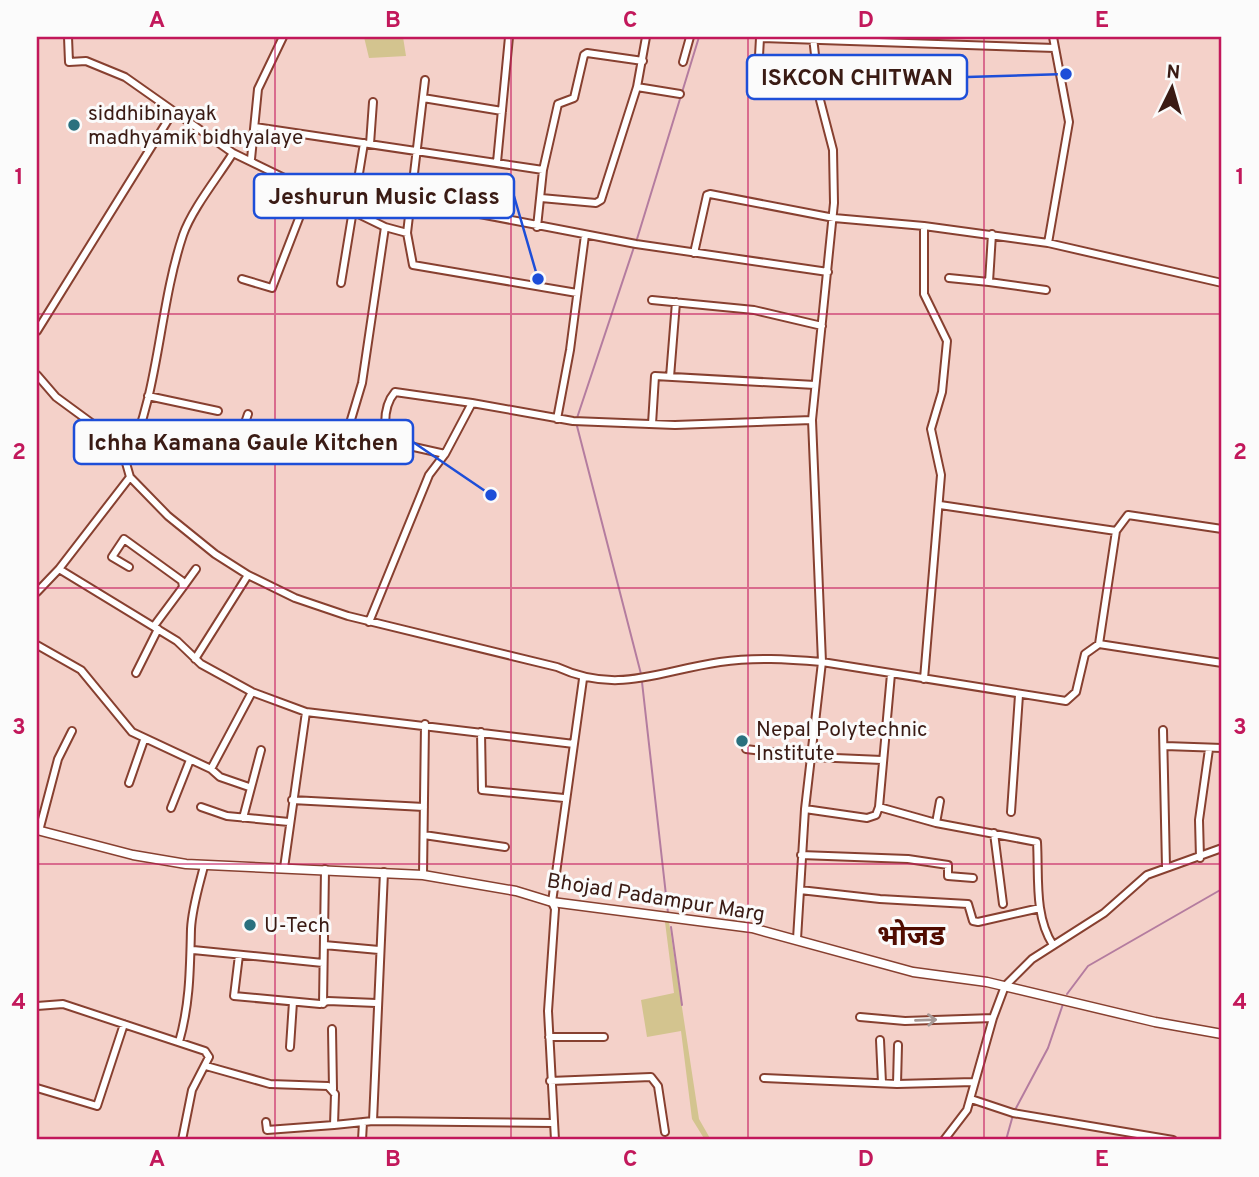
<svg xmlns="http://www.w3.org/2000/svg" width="1259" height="1177" font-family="Overpass,'Noto Sans Devanagari',sans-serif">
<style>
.green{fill:#d3c48f}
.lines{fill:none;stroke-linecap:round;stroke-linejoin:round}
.stream{stroke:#b47c9f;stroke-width:2}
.street-casing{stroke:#874030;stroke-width:10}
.secondary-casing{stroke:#874030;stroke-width:11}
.street{stroke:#fff;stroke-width:6}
.secondary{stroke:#fff;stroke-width:8}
.oneway{stroke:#a69895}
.grid{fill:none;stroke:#c2185b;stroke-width:2;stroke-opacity:0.55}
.poi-dot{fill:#2a707e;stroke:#fbfbfb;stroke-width:2.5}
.labels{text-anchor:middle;stroke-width:6;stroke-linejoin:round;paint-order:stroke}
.poi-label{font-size:21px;fill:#3a1b14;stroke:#fbfbfb;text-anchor:start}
.street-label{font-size:21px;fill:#3a1b14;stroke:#fbfbfb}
.district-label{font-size:28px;font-weight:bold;fill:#500c00;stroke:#fbfbfb}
.leader{fill:none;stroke:#1d4ed8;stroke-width:2.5}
.callout-dot{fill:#1d4ed8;stroke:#fbfbfb;stroke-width:2.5}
.callout{fill:#fbfbfb;stroke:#1d4ed8;stroke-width:2.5}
.callout-label{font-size:23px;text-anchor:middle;font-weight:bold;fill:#3a1b14}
.neatline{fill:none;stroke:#c2185b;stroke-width:2.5}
.grid-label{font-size:23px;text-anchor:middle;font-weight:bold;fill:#c2185b}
</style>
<rect width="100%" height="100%" fill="#f4d1c9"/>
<!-- green -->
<path class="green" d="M364,37h39l3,19 -37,2z
M665,922h4l30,197 12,21h-6l-13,-21 -11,-88 -34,6 -6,-37 33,-7z"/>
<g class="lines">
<!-- stream -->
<path class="stream" d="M637,239l62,-202
M577,418l57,-171
M577,426l64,248
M642,682l26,231
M671,927l11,78
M1067,994l21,-28 134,-77
M1015,1110l33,-62 15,-44
M1006,1140l7,-25"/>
<!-- street casing -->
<g class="street-casing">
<path id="street" d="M68,37l1,25 17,-1 39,16 108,76 152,74 22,6
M759,56l1,-18 295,10
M683,62l7,-25
M425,80l-18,153 6,32 164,28
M637,87l43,7
M423,98l79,13
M255,127l288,43
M370,144l3,-42
M251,159l7,-70 25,-52
M497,162l12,-125
M541,198l55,5 5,-3 36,-113 9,-50
M411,204l48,6 177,34 192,28
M924,226v68l23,47 -5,51 -11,37 10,46 -17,204
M537,227l6,-57 15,-66 16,-6 10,-43 3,-2 56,8
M992,234l-3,48 57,8
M1048,243l21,-121 -16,-85
M694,253l13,-58 3,-1 124,24 90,8 124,17 174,40
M949,278l40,4
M242,279l30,9 38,-98
M341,283l23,-140
M652,300l102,10 68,16
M37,331l136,-219
M37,375l19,22 45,33 25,33 4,14 38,39 47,38 33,21 47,23 53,18 209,51c61,28 101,4 163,-5 34,-5 67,-3 102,0l-10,-242 22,-217 -1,-53 -13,-50 -7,-63
M670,377l6,-75
M148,396l70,15
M557,419l13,-69 15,-115
M652,424l3,-48 160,9
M140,425l96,24 12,-35
M236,449l18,3
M326,454l24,-31 12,-40 23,-156
M445,454l-58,-13c-3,-16 -4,-35 8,-49l77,11
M126,463c34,-72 32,-153 57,-228 9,-26 35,-58 50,-82
M940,505l176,26 -17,113
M1116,531l12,-16 94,14
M129,567l-17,-10 12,-18 58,42 1,6 -29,39
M59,569l118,72 24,23 51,28 54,20 268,32
M183,587l13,-18
M37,592l22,-23 71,-92
M369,622l60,-147 16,-21 27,-51 101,18 102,4 137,-5
M37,645l44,25 51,62 79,37 41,-77
M195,659l53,-84
M136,673l22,-44
M1163,730l3,137
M481,732l1,58 82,8
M1165,746l57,2
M746,749l66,8 70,3
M211,769l9,8 29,10
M129,783l15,-43
M292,800l132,7
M201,807l26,9 62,6
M879,807l57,16 101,19c2,34 -3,74 16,103
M171,808l19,-48
M805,809l62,9 9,-3 3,-8 12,-133
M1011,812l8,-117
M243,818l18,-68
M936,823l4,-22
M39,831l19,-72 14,-28
M994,833l9,71
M424,835l81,12
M801,855l107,4 40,6v11l25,2
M1200,858l-1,-38 10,-71
M284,868l22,-156
M423,875l2,-151
M800,890l80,9 88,5 5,17 5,1 62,-14
M797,939l8,-130 17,-147 244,39 10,-9 9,-38 14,-10 123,19
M324,945l55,5
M193,950l130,13
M239,955l-5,41 86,8 8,-3 48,2
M323,1004l2,-135
M37,1006l26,-2 142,47 4,6 -17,33 -10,50
M860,1017l45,4 88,-3
M332,1029l1,60
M549,1037h55
M880,1040l2,43
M179,1042c11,-38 11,-74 12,-113 1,-21 8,-43 13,-63
M290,1047l3,-45
M206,1066l64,18 58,2 7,8 -1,31 39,-4 180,2
M764,1078l133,6 77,-2
M550,1081l101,-4 7,9 7,46
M897,1084l1,-39
M37,1088l60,18 27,-82
M971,1099l42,14 160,27
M373,1121l11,-249
M266,1122l1,8 67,-5
M362,1140l1,-18
M555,1140l-7,-129 7,-102 -3,-7 31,-223
M944,1140l23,-30 26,-92 12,-32 27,-27 72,-46 43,-38 75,-27"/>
</g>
<!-- secondary casing -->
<g class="secondary-casing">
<path id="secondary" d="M37,830l96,25 53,9 237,11 93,16 36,11 200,26 161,44 74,10 168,40 67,12"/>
</g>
<!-- street -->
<use href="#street" class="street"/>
<!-- secondary -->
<use href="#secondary" class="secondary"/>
</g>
<!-- one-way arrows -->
<defs><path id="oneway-shaft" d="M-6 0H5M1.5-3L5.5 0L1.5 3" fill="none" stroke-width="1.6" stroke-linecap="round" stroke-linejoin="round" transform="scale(1.75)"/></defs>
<use class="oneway" href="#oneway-shaft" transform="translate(926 1020) rotate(-2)"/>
<!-- grid -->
<path class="grid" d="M275,37v1103M511,37v1103M748,37v1103M984,37v1103M37,314h1185M37,588h1185M37,864h1185"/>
<!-- markers -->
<g class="poi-dot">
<circle cx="74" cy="125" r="7"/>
<circle cx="742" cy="741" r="7"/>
<circle cx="250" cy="925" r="7"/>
</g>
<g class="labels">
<!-- poi labels -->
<g class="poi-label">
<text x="88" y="120">siddhibinayak<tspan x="88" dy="24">madhyamik bidhyalaye</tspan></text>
<text x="756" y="736">Nepal Polytechnic<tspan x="756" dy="24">Institute</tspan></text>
<text x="264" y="932">U-Tech</text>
</g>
<!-- street labels -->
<g class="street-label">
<text transform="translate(656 897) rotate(9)" y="7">Bhojad Padampur Marg</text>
</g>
<!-- district labels -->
<g class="district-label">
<text x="911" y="945">भोजड</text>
</g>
</g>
<!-- callouts -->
<path class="leader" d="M1066 74L967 77M538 279L514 196M491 495L413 442"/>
<g class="callout-dot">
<circle cx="1066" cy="74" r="7"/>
<circle cx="538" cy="279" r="7"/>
<circle cx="491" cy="495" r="7"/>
</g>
<g class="callout">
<rect x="747" y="55" width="220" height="44" rx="7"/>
<rect x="254" y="174" width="260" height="44" rx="7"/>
<rect x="74" y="420" width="339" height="44" rx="7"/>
</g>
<g class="callout-label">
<text x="857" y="85">ISKCON CHITWAN</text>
<text x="384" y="204">Jeshurun Music Class</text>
<text x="243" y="450">Ichha Kamana Gaule Kitchen</text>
</g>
<!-- border -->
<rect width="1259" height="1177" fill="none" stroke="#fbfbfb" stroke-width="77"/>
<!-- north arrow -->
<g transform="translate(1172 88) rotate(5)" stroke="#fbfbfb" stroke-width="5" paint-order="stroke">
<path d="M0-5L12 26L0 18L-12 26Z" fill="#3a1b14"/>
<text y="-10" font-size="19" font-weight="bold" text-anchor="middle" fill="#3a1b14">N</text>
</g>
<rect x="38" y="38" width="1182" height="1100" class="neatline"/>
<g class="grid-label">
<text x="157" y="27">A</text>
<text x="393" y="27">B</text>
<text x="630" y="27">C</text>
<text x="866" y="27">D</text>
<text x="1102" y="27">E</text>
<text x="19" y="184">1</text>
<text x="1240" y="184">1</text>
<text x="19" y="459">2</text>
<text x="1240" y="459">2</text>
<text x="19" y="734">3</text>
<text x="1240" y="734">3</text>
<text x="19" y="1009">4</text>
<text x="1240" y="1009">4</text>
<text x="157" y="1166">A</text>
<text x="393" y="1166">B</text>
<text x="630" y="1166">C</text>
<text x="866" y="1166">D</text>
<text x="1102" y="1166">E</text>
</g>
</svg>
